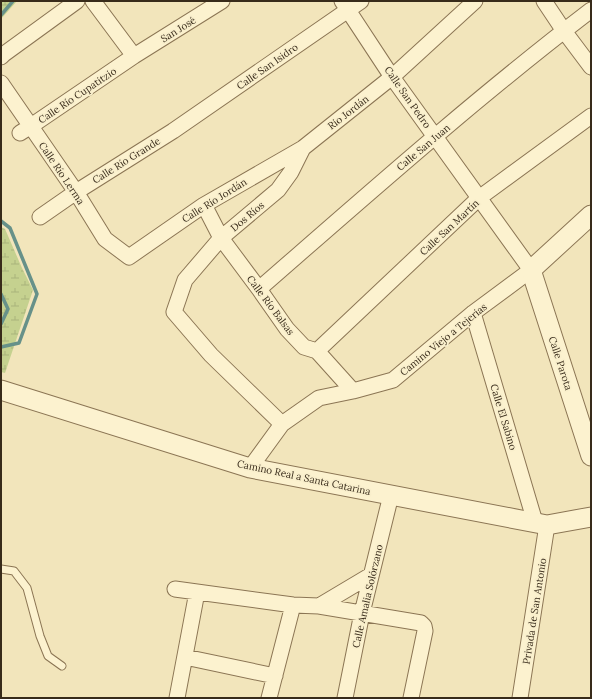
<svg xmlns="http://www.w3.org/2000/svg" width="592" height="699" font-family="Lora,serif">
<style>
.wetland{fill:url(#wetland-marsh)}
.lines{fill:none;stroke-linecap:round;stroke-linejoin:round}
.stream{stroke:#679189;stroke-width:3.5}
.service-casing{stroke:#8b7554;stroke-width:9}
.minor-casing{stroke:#8b7554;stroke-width:17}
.tertiary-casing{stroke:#8b7554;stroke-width:21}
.service{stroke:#fcf2cf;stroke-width:7}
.minor{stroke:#fcf2cf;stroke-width:15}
.tertiary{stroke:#fcf2cf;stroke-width:19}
.labels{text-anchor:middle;stroke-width:3.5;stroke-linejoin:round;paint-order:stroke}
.street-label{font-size:10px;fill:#382b1a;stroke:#f9efcc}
</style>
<defs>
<pattern id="wetland-marsh" width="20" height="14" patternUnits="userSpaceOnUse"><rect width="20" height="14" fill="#c5d18f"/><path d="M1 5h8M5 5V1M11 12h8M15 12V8" fill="none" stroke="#aab47b"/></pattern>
</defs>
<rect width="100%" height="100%" fill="#f2e5bb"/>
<!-- wetland -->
<path class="wetland" d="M1,1h16l-16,18z
M1,227l4,2 17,39 11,22 -28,83 -4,-1z"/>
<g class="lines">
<!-- stream -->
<path class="stream" d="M1,15l12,-14
M1,221l9,7 27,66 -18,49 -18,4
M1,294l7,15 -7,15"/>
<!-- service casing -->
<g class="service-casing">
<path id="service" d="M1,569l13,2 13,17 13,48 8,20 14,10"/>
</g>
<!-- minor casing -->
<g class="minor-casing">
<path id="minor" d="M93,1l41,55
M544,1l20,30 27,36
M1,57l3,-3 73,-53
M1,83l75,109 29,47 24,18 75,-52 99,-57 89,-71 83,-76
M20,133l11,-7 103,-70 88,-55
M204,205l17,33 38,51 28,40 17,18 13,4 36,40
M40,217l36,-25 97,-61 188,-130
M259,289c109,-95 217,-191 332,-279
M473,313l62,209
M317,351l162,-153 112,-82
M282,424l-71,-69 -37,-43 11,-32 36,-42 57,-48 13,-18 12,-24
M250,468l32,-44 37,-26 34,-7 40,-11 80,-67 58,-43 -139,-193 -50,-76
M175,589l118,16 26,1 102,17 3,3 1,5 -14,67
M319,606l52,-31
M185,657l90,19
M177,698l20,-106
M269,698l24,-93
M345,698l17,-85 29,-118
M520,698l27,-173"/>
</g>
<!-- tertiary casing -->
<g class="tertiary-casing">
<path id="tertiary" d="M591,215l-60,55 60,186
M1,390l249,78 297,57 44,-8"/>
</g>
<!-- service -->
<use href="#service" class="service"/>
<!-- minor -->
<use href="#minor" class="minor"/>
<!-- tertiary -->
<use href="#tertiary" class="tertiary"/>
</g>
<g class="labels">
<!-- street labels -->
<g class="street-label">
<text transform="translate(178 29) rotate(-32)" y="4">San José</text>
<text transform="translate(267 66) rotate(-35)" y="4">Calle San Isidro</text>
<text transform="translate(77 95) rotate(-34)" y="4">Calle Río Cupatitzio</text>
<text transform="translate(408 97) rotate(55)" y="4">Calle San Pedro</text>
<text transform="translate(348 112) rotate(-38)" y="4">Río Jordán</text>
<text transform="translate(423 147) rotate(-40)" y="4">Calle San Juan</text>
<text transform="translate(126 160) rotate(-32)" y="4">Calle Río Grande</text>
<text transform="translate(62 173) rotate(56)" y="4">Calle Río Lerma</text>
<text transform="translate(214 200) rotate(-32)" y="4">Calle Río Jordán</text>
<text transform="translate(247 216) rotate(-40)" y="4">Dos Ríos</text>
<text transform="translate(449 227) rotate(-43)" y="4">Calle San Martín</text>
<text transform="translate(271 305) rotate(53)" y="4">Calle Río Balsas</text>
<text transform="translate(443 339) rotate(-39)" y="4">Camino Viejo a Tejerias</text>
<text transform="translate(561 363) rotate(72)" y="4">Calle Parota</text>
<text transform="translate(504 417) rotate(73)" y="4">Calle El Sabino</text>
<text transform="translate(304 477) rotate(12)" y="4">Camino Real a Santa Catarina</text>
<text transform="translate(367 596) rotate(-77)" y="4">Calle Amalia Solórzano</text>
<text transform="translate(534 611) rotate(-81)" y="4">Privada de San Antonio</text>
</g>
</g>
<!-- border -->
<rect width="592" height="699" fill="none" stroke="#382b1a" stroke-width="4"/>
</svg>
